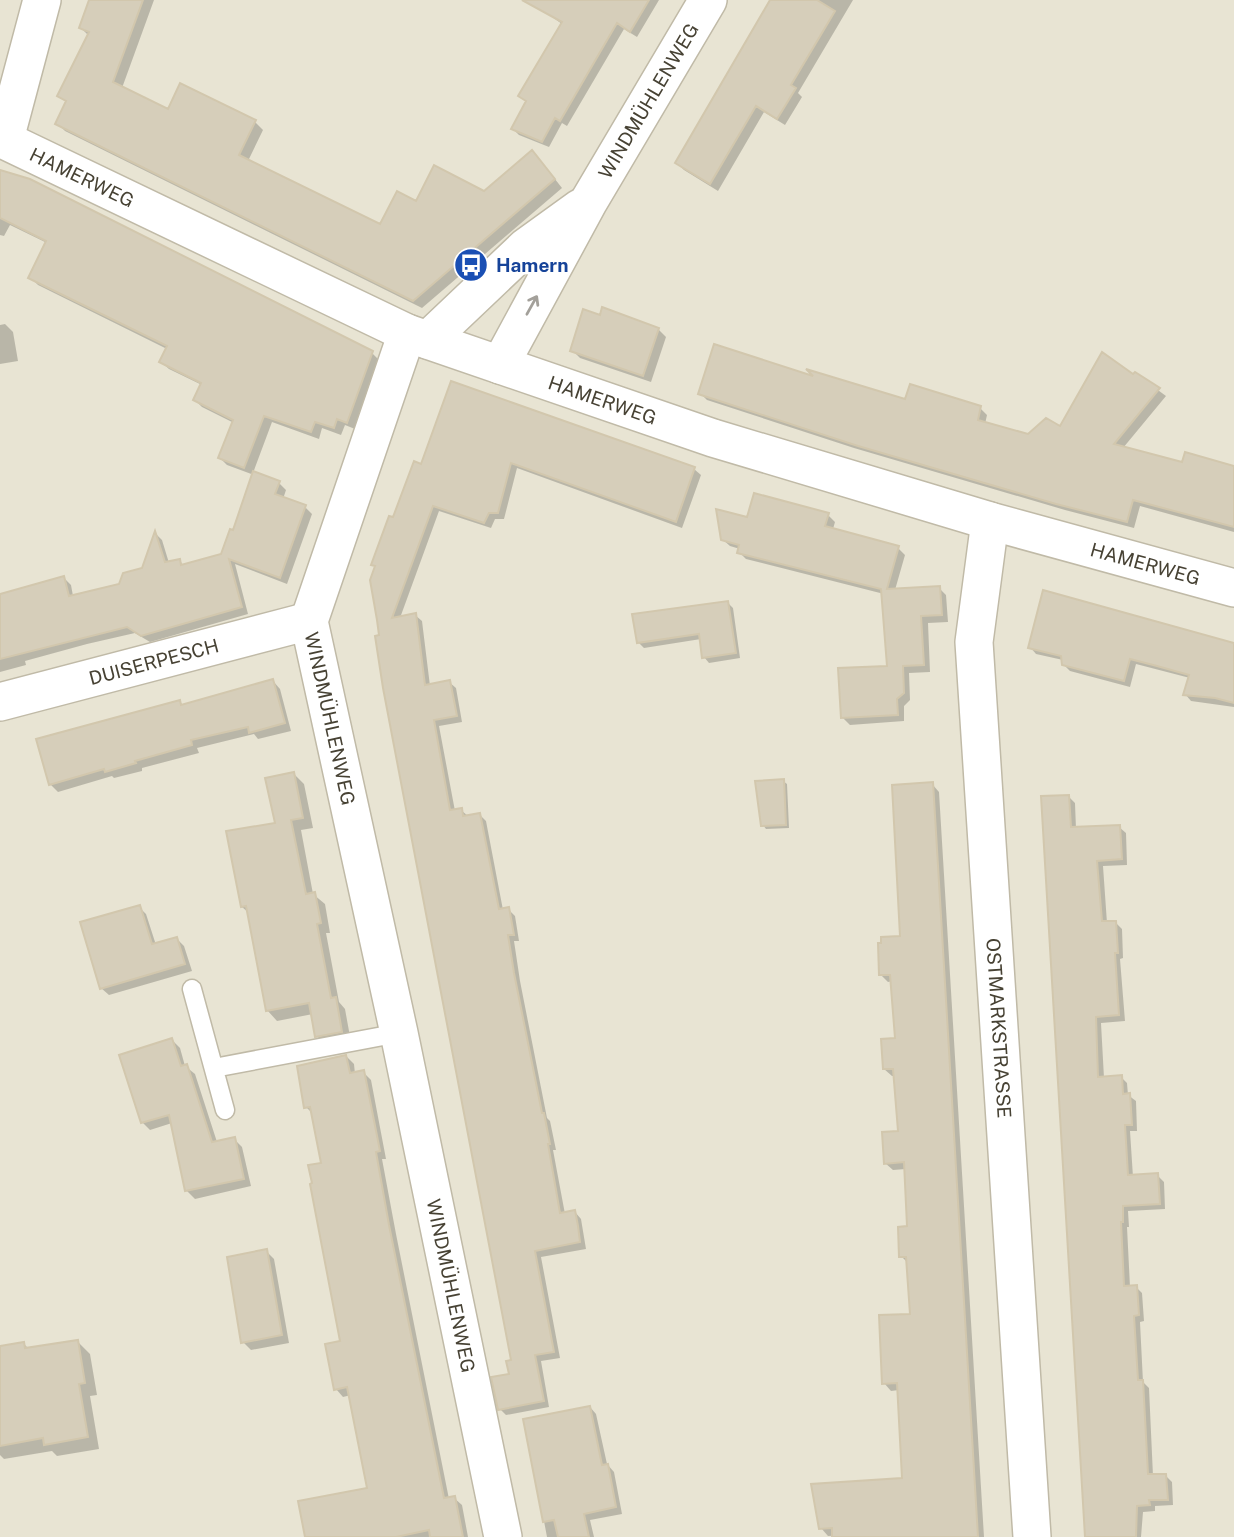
<svg xmlns="http://www.w3.org/2000/svg" width="1234" height="1537" font-family="'Public Sans',sans-serif">
<style>
.residential{fill:#e8e4d3}
.shadow{fill:#0003}
.building{fill:#d6ceba;stroke:#d2c7ad;stroke-width:2}
.lines{fill:none;stroke-linecap:round;stroke-linejoin:round}
.lane-casing{stroke:#c0baa7;stroke-width:21}
.street-casing{stroke:#c0baa7;stroke-width:40}
.lane{stroke:#fff;stroke-width:18}
.street{stroke:#fff;stroke-width:37}
.oneway{stroke:#a3a09a}
.labels{text-anchor:middle;stroke-width:5;stroke-linejoin:round;paint-order:stroke}
.street-label{font-size:19px;fill:#474234;stroke:#fff}
.transit-label{font-size:19px;font-weight:bold;fill:#164399;stroke:#fff;text-anchor:start}
</style>
<rect width="100%" height="100%" fill="#f4f1e6"/>
<!-- residential -->
<path class="residential" d="M0,0h1234v1537h-1234z"/>
<!-- shadow -->
<path class="shadow" d="M91,0h63l-32,88 46,23 13,-26 74,37 8,8 -15,31 133,65 103,-33 56,-33 22,28 -140,120 -357,-177 -8,-8 10,-20 -8,-7 30,-60 -8,-8z
M546,0h113l-22,37 -13,-8 -57,97 -5,-3 -13,24 -30,-12 -6,-6 14,-26 -7,-7 42,-72 -21,-15z
M774,0h79l-55,93 4,4 -17,28 -21,-13 -46,79 -34,-21 -7,-7z
M0,172l372,181 7,7 -24,69 -10,-4 -4,10 -19,-7 -3,11 -47,-17 -19,51 26,10 7,7 -3,9 22,8 7,7 -25,70 -52,-20 13,50 -98,28 -15,-9 -48,11 -62,17 1,4 -26,7v-77l64,-17 7,7 2,11 47,-10 23,-17 13,-35 6,6 7,23 11,-2 4,5 38,-10 12,-24 20,-57 -27,-10 -7,-7 14,-35 -32,-16 -7,-7 7,-15 -33,-16 -8,-7 6,-13 -129,-64 -8,-8 17,-34 -37,-18 -6,11 -4,-1z
M5,324l8,8 5,29 -18,3v-39z
M658,329l8,8 -15,45 -71,-24 -8,-8z
M1136,374l30,22 -43,52 60,16 51,3v65l-94,-26 -6,22 -69,-18 -211,-62 -147,-48 -7,-7 119,-13 88,22 73,6 7,7 -2,9 44,12 32,-8z
M452,383l242,86 7,6 -19,53 -165,-60 -13,51h-9l-4,9 -52,-17 -39,107 15,-3 7,6 8,65 19,-4 7,6 6,34 -23,4 16,85 6,-1 8,7 11,-2 6,6 17,89 5,-1 7,7 4,25h-5l6,40 27,137 3,3 6,29h-3l12,64 10,-2 6,7 5,30 -45,8 19,101 -19,3 8,46 -43,8 -6,-6 13,-47 -132,-726 -5,-68 -3,-4 49,-98z
M828,515l7,7 -2,7 65,19 7,7 -10,35 44,-2 7,7 2,27 -20,1 2,49 -21,1 1,27 -6,6v15l-54,4 -7,-7 46,-51 -5,-73 -138,-35 -7,-7 1,-3 -10,-3 -8,-7 26,-20z
M728,603l5,5 7,50 -31,5 -5,-6 -3,-18 -57,9 -6,-6z
M1234,644v63l-43,-6 -6,-7 5,-16 -54,-14 -6,23 -60,-16 -7,-7v-4l-27,-6 -6,-7z
M273,681l7,8 11,42 -33,8 -4,-5 -57,14 2,5 -57,15v3l-28,7 -2,-2 -54,16 -8,-8 129,-82 4,4z
M294,774l10,10 9,44 -12,2 12,64 12,10 5,29h-4l13,69 6,7 6,33 -24,5 -10,-11 -4,-22 -36,7 -10,-11 -18,-97 -7,-6 35,-83z
M783,781l4,3 2,44 -23,1 -3,-4z
M932,784l7,8 45,745h-79v-5l-77,4 -7,-8 83,-49 -5,-89 -8,1 -7,-8 27,-67 -3,-53 -7,-7 8,-28 -3,-59 -13,1 -8,-7 15,-30 -4,-57h-4l-8,-7 13,-29 -4,-59 -5,1 -7,-7 21,-37z
M1068,796l7,7 1,26 43,-2 7,6 1,32 -24,1 4,57 8,-1 7,7 1,29 -3,1 5,62 -24,2 3,55 17,-1 6,6 1,12 8,6 1,30h-7l3,46 24,-2 7,7 1,27 -37,2 1,16h-2l3,60h6l6,6 2,28 -4,1 3,60 6,6 4,88 12,-1 7,7 1,23 -18,1v5l-12,1 -2,25h-54z
M139,907l7,7 10,31 21,-6 7,7 8,25 -83,24 -8,-7z
M172,1040l8,8 5,18 10,8 22,68 17,-3 8,8 9,39 -56,13 -8,-8 -15,-68 -22,7 -8,-8z
M346,1056l8,8 1,10 8,-2 8,8 15,79h-4l14,75 53,265 5,-1 8,7 6,32h-162l63,-47 -18,-95 -8,2 -7,-8 6,-47 -19,-178 -9,-49 -8,-8z
M266,1251l8,8 15,84 -38,7 -8,-8z
M77,1341l13,13 7,41 -7,1 9,53 -42,7 -5,-5 -48,8 -4,-4v-108l24,-3 5,5z
M590,1407l6,7 11,50 7,8 8,42 -32,6 4,17h-47l-22,-117z"/>
<!-- building -->
<path class="building" d="M89,0h54l-30,82 55,27 12,-26 76,37 -17,35 141,69 17,-33 19,10 18,-36 50,26 48,-41 23,29 -142,122 -358,-177 11,-23 -9,-5 32,-64 -10,-4z
M522,0h127l-19,32 -13,-9 -57,98 -5,-3 -13,24 -31,-13 15,-28 -8,-5 44,-74z
M770,0h47l18,11 -44,74 5,3 -19,31 -21,-13 -46,78 -35,-21z
M0,170l30,9 343,172 -26,72 -10,-4 -3,9 -19,-6 -4,10 -47,-16 -20,52 -26,-10 15,-38 -40,-20 8,-17 -42,-21 8,-16 -139,-68 18,-37 -46,-23z
M602,307l57,21 -16,48 -73,-25 13,-42 17,6z
M714,344l99,32 -7,-7 99,30 5,-15 71,22 -3,14 50,14 18,-16 14,8 42,-74 31,22 2,-2 25,16 -46,56 68,18 3,-10 49,14v61l-101,-27 -6,22 -71,-18 -198,-58 -160,-52z
M451,381l244,86 -19,55 -165,-59 -13,50h-9l-5,10 -51,-17 -41,112 24,-5 9,72 25,-5 7,36 -23,4 16,90 12,-2 1,8 17,-3 19,96 10,-2 5,28h-6l6,38 28,140h2l6,31h-2l12,69 15,-3 3,16 2,16 -45,9 19,101 -19,3 9,46 -46,9 -7,-33 18,-3 -3,-13 5,-1 -128,-672 -8,-52 4,-1 -2,-15 -7,-40 5,-14 -4,-1 18,-49 4,1 21,-56 7,3z
M253,471l27,10 -5,13 31,11 -26,73 -51,-19 13,48 -101,29 -14,-9 -127,32v-65l64,-18 5,20 50,-12 4,-11 19,-5 13,-37 10,31 15,-3 1,6 40,-11 9,-25 3,1z
M754,493l75,20 -4,13 74,20 -12,43 53,-3 2,29 -21,1 3,49 -21,1 1,27 -7,6 1,16 -57,3 -3,-50 49,-2 -6,-77 -144,-36 2,-8 -18,-5 -5,-31 31,8z
M1043,590l191,53v60l-19,-5 -32,-3 6,-20 -32,-9 -27,-7 -6,22 -62,-16 -1,-9 -33,-8z
M728,601l8,52 -34,5 -3,-24 -62,9 -5,-29z
M273,679l12,44 -36,10 -1,-6 -57,13 1,5 -57,16 1,2 -31,9 -1,-3 -55,16 -13,-46 144,-39 1,5z
M294,772l9,46 -12,2 15,74 9,-2 6,31 -4,1 14,74 5,-1 6,35 -27,5 -6,-34 -43,8 -20,-105 -5,1 -15,-76 49,-8 -10,-45z
M784,779l2,46 -25,1 -6,-45z
M933,782l45,755h-146v-9l-13,1 -8,-45 91,-6 -5,-95 -15,1 -3,-69 31,-1 -4,-57h-7l-1,-30 9,-1 -3,-64 -20,2 -2,-32 16,-1 -5,-62h-10l-2,-30 14,-1 -5,-63h-11l-1,-32h3v-6l19,-1 -8,-151z
M1069,795l2,32 49,-2 2,34 -25,2 5,60h14l2,32h-3l4,62 -23,2 2,60 24,-2 1,19 7,-1 2,32h-7l3,50 30,-2 2,31 -37,2v16h-2l3,64 13,-1 2,30 -5,1 4,64h5l5,94h18l2,26h-19l1,5 -13,1 -1,31h-51l-44,-741z
M140,905l12,39 25,-7 8,27 -85,25 -20,-67z
M172,1038l9,28 6,-2 25,78 23,-5 9,42 -59,12 -16,-76 -28,8 -22,-68z
M346,1055l4,18 14,-3 16,81 -4,1 13,73 55,273 11,-2 8,41h-33l-1,-7 -33,7h-91l-7,-36 69,-13 -20,-101 -13,3 -9,-46 15,-3 -30,-157 2,-1 -4,-18 13,-2 -11,-56 -6,1 -7,-42z
M267,1249l15,86 -41,8 -14,-86z
M78,1340l7,43 -6,1 9,53 -44,8 -1,-7 -43,8v-100l24,-4 1,6z
M590,1406l12,59 6,-1 8,43 -32,7 5,23h-31l-4,-17 -11,2 -20,-103z"/>
<g class="lines">
<!-- lane casing -->
<g class="lane-casing">
<path id="lane" d="M192,989l33,121
M214,1068l185,-35"/>
</g>
<!-- street casing -->
<g class="street-casing">
<g id="street">
<path id="s1" d="M0,138l407,195 306,105 277,83 244,67"/>
<path d="M5,139l37,-139"/>
<path id="s2" d="M407,333l-98,288 90,412 104,504"/>
<path d="M428,340l98,-93 54,-39"/>
<path id="s3" d="M500,365l89,-164 119,-201"/>
<path id="s4" d="M990,521l-16,121 58,895"/>
<path id="s5" d="M0,702l309,-81"/>
</g>
</g>
<!-- lane -->
<use href="#lane" class="lane"/>
<!-- street -->
<use href="#street" class="street"/>
</g>
<!-- one-way arrows -->
<defs><path id="oneway-shaft" d="M-6 0H5M1.5-3L5.5 0L1.5 3" fill="none" stroke-width="1.6" stroke-linecap="round" stroke-linejoin="round" transform="scale(1.75)"/></defs>
<use class="oneway" href="#oneway-shaft" transform="translate(532 305) rotate(-61)"/>
<!-- icons -->
<defs>
<g id="bus-disc" transform="scale(1.75)"><circle r="9.5" fill="#1a4fb4" stroke="#fff"/><path d="M-5-6H5V4H4V6H2V4H-2V6H-4V4H-5ZM-3.5-4V0h7V-4ZM-3.5 1.2v1.5H-2V1.2ZM2 1.2v1.5H3.5V1.2Z" fill="#fff"/></g>
</defs>
<g fill-rule="evenodd">
<use href="#bus-disc" x="471" y="265"/>
</g>
<g class="labels">
<!-- street labels -->
<g class="street-label">
<text dy="7" stroke="none"><textPath href="#s3" startOffset="303">WINDMÜHLENWEG</textPath></text>
<text dy="7" stroke="none"><textPath href="#s1" startOffset="91">HAMERWEG</textPath></text>
<text dy="7" stroke="none"><textPath href="#s1" startOffset="658">HAMERWEG</textPath></text>
<text dy="7" stroke="none"><textPath href="#s1" startOffset="1225">HAMERWEG</textPath></text>
<text dy="7" stroke="none"><textPath href="#s5" startOffset="159">DUISERPESCH</textPath></text>
<text dy="7" stroke="none"><textPath href="#s2" startOffset="404">WINDMÜHLENWEG</textPath></text>
<text dy="7" stroke="none"><textPath href="#s4" startOffset="509">OSTMARKSTRASSE</textPath></text>
<text dy="7" stroke="none"><textPath href="#s2" startOffset="984">WINDMÜHLENWEG</textPath></text>
</g>
<!-- transit labels -->
<g class="transit-label">
<text x="496" y="272">Hamern</text>
</g>
</g>
</svg>
